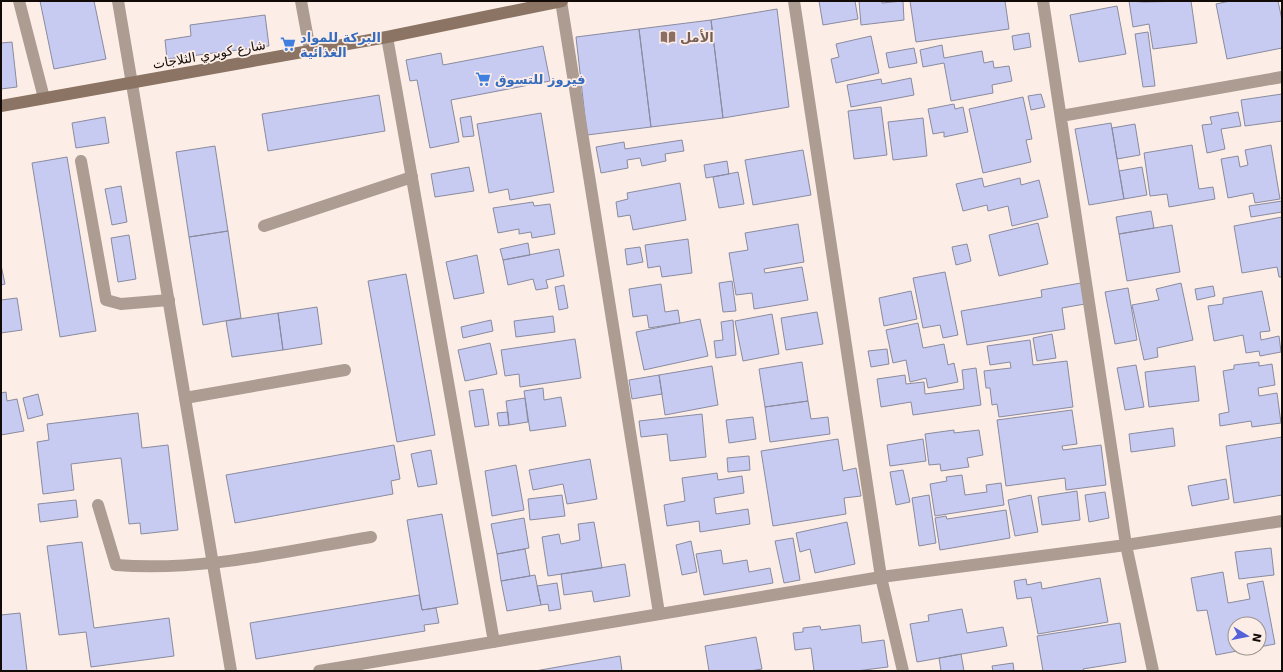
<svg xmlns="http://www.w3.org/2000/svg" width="1283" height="672" font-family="'DejaVu Sans','Noto Sans Arabic',sans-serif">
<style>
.building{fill:#c7caf1;stroke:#8a8b9f}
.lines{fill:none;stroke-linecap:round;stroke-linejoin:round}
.lane{stroke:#ad9c92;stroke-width:12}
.street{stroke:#ad9c92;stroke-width:12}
.secondary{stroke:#8b7464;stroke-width:12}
.labels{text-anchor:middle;stroke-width:3.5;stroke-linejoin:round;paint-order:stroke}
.shop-label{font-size:13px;font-weight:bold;fill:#366cbe;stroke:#fceee7;text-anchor:start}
.education-label{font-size:13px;font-weight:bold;fill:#785e54;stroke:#fceee7;text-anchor:start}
.street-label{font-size:13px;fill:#110a07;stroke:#fceee7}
</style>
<rect width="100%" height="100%" fill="#fceee7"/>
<!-- building -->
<path class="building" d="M40,1h54l12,58 -52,10z
M819,1h36l3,18 -35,6z
M859,1h23v2l21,-2 1,19 -43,5z
M910,1h95l4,28 -93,13z
M1129,1l15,1 47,-1 6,42 -44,6 -4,-25 -16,3z
M1230,1h48l4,19v28l-55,11 -11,-55z
M1117,6l9,48 -47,8 -9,-47z
M777,9l12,98 -66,11 -12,-98z
M265,15l4,31 -102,13 -2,-19 26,-4 -1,-11z
M711,20l12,98 -72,9 -12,-98z
M639,29l12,98 -64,8 -11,-98z
M1148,32l7,54 -12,1 -8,-53z
M1029,33l2,14 -17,3 -2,-14z
M871,36l8,37 -43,10 -5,-24 8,-2 -3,-13z
M12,42l5,45 -16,2v-46z
M942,45l2,13 38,-7 2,12 9,-2 1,7 15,-2 3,15 -20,4 1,8 -42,8 -7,-38 -21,4 -3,-17z
M543,46l7,35 -99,19 8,42 -29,6 -13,-68 -7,1 -4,-21 35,-7 2,12z
M914,48l3,15 -28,5 -3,-15z
M911,78l3,17 -63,12 -4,-22 34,-6 1,5z
M1041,94l4,13 -14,3 -3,-14z
M1282,94v27l-37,5 -4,-26z
M379,95l6,36 -117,20 -6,-37z
M1023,97l9,42 -6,1 5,22 -48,11 -14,-64z
M954,104l1,5 8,-2 5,25 -24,5v-5l-11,2 -5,-25z
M881,107l6,48 -33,4 -6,-48z
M1238,112l3,14 -20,3 4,20 -18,4 -5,-28 10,-1 -2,-7z
M541,113l13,79 -44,8 -2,-11 -19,4 -12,-69z
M471,116l3,20 -11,1 -3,-19z
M105,117l4,26 -33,5 -4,-25z
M923,118l4,38 -34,4 -5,-38z
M1111,123l13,76 -35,6 -14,-76z
M1135,124l5,31 -23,4 -5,-31z
M682,140l2,11 -19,3 1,7 -24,5 -2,-8 -13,2 1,8 -27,5 -5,-26 28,-5 1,7z
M1192,145l7,44 14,-2 2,12 -46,8 -2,-13 -17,2 -6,-43z
M1271,145l9,54 -25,4 -2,-10 -25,5 -7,-39 17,-3 2,11 8,-2 -3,-15z
M215,146l13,85 -39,6 -13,-85z
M803,150l8,45 -58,10 -8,-45z
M67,157l29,174 -36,6 -28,-174z
M727,161l2,13 -23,4 -2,-13z
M469,167l5,24 -39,6 -4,-23z
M1142,167l5,28 -23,4 -5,-28z
M738,172l6,32 -25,4 -6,-31z
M982,178l2,9 36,-9 1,7 18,-5 9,37 -36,9 -4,-20 -20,5 -1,-6 -24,6 -7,-27z
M680,183l6,37 -53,10 -3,-15 -12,2 -2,-15 12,-3 -1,-6z
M121,186l6,36 -15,3 -7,-36z
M1282,201v11l-31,5 -2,-11z
M533,202l1,4 16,-2 5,30 -23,4 -1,-6 -12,2v-5l-21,4 -5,-25z
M1151,211l3,17 -35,6 -3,-17z
M1282,217v60h-3l-2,-10 -35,6 -8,-47z
M1038,223l10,41 -49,12 -10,-41z
M798,224l6,38 -40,7 1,4 37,-6 6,33 -54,9 -2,-16 -16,2 -7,-42 19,-3 -3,-17z
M1172,225l8,47 -53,9 -8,-47z
M228,231l13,87 -38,7 -14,-88z
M129,235l7,44 -18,3 -7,-44z
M688,239l4,34 -30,4 -2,-11 -12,2 -3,-23z
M528,243l2,12 -27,5 -3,-11z
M967,244l4,17 -15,4 -4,-18z
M640,247l3,15 -16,3 -2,-16z
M559,249l5,27 -18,4 2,8 -12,2 -3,-11 -25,6 -5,-25z
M477,255l7,38 -30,6 -8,-37z
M1,265l4,19 -4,1z
M945,272l13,63 -15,3 -3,-13 -17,3 -10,-50z
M406,274l29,161 -38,7 -29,-161z
M732,281l4,30 -13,1 -4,-29z
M1081,283l4,21 -23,4 3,21 -98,16 -6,-34 81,-14 -1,-7z
M1181,283l12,57 -36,8 1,9 -14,3 -12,-55 27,-5 -3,-11z
M661,284l4,28 13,-2 2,13 -31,5 -2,-13 -14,2 -4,-28z
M564,285l4,23 -9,2 -4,-23z
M1213,286l2,10 -18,4 -2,-11z
M1128,288l9,52 -22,4 -10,-52z
M911,291l6,28 -33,7 -5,-28z
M1262,291l8,40 -10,1 1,8 18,-4 2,16 -21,4 -1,-5 -13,2 -3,-18 -29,6 -6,-35 15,-2v-6z
M17,298l5,32 -21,3v-33z
M317,307l5,37 -39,6 -5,-37z
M817,312l6,32 -37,6 -5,-32z
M278,313l5,37 -51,7 -6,-36z
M772,314l7,40 -36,7 -8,-40z
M553,316l2,16 -39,5 -2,-16z
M700,319l8,37 -64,14 -8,-38z
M491,320l2,11 -30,7 -2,-11z
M733,320l3,35 -20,3 -2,-17 9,-1 -2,-18z
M918,323l5,25 21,-4 4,21 6,-2 4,19 -30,6 -2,-10 -16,4 -4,-22 -13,3 -7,-33z
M1052,334l4,24 -19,3 -4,-23z
M575,339l6,39 -61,9 -1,-13 -14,2 -4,-26z
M1030,340l3,25 34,-4 6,46 -74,10 -2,-13 -5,1 -2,-17h-4l-2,-17 27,-3 -1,-6 -20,3 -3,-19z
M490,343l7,31 -32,7 -7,-31z
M887,349l2,15 -18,3 -3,-16z
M802,362l6,39 -43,6 -6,-38z
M1259,362v4l13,-2 3,21 -17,3 1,8 18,-3 4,30 -29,4 -1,-6 -31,5 -1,-12 10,-2 -6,-41 11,-2v-4z
M1136,365l8,42 -19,3 -8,-42z
M712,366l6,39 -53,10 -6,-40z
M1195,366l4,35 -50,6 -4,-35z
M976,368l5,37 -68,10 -2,-13 -30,5 -4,-28 28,-4 1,9 18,-2 1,12 39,-5 -2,-19z
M659,375l3,19 -30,5 -3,-19z
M543,388l1,12 17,-3 5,29 -36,5 -6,-40z
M483,389l6,36 -14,2 -6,-36z
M6,392l1,9 10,-2 7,32 -23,4v-42z
M38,394l5,21 -15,4 -5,-21z
M525,398l3,24 -19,3 -3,-24z
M808,401l3,18 17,-2 2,17 -60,8 -5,-35z
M1072,410l5,34 -15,2 1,4 38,-5 5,40 -40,5 -1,-12 -59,8 -9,-66z
M508,412l1,13 -10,1 -2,-13z
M138,413l4,35 26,-3 10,85 -37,4 -1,-11 -11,1 -8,-66 -50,6 3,26 -31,4 -6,-52 12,-2 -2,-16z
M702,414l4,43 -36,4 -3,-27 -26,3 -2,-16z
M753,417l3,22 -27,4 -3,-23z
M1173,428l2,18 -44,6 -2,-18z
M954,430v3l25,-3 4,25 -16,3 2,9 -28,4 -1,-7 -11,1 -4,-31z
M1282,437v58l-48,8 -8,-57z
M838,439l5,32 13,-3 5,28 -17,2 2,16 -73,12 -12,-75z
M923,439l3,22 -36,5 -3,-21z
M394,445l6,34 -9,2 2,13 -158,29 -9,-48z
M431,450l6,34 -19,3 -7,-33z
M749,456l1,14 -22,2 -1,-14z
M590,459l7,40 -30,5 -4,-20 -30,6 -4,-20z
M516,465l8,45 -32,6 -7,-45z
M903,470l7,32 -14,3 -6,-33z
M717,473l1,7 24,-4 2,17 -30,5 2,16 32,-5 2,15 -50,8 -1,-11 -32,5 -3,-21 21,-4 -3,-23z
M962,475l3,20 22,-3 -1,-7 15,-2 3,22 -69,11 -5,-32 17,-3 -1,-4z
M1226,479l3,20 -37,7 -4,-20z
M1077,491l3,29 -38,5 -4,-28z
M1105,492l4,26 -20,4 -4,-27z
M562,495l3,21 -35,4 -2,-21z
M929,495l7,48 -17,3 -7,-48z
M1031,495l7,37 -23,4 -7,-36z
M76,500l2,17 -38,5 -2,-18z
M1006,510l4,28 -70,12 -5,-32 11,-2 1,3z
M442,514l16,90 -36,6 -15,-90z
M524,518l5,30 -32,6 -6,-30z
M594,522l8,46 -54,8 -6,-39 17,-3 2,10 19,-4 -2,-16z
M847,522l8,42 -40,9 -5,-24 -10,3 -4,-19z
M793,538l7,42 -16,3 -9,-42z
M691,541l6,31 -15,3 -6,-30z
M82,542l12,86 75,-10 5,38 -83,11 -5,-35 -27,3 -12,-89z
M1271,548l3,27 -35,4 -4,-27z
M525,549l5,27 -29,5 -4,-27z
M721,550l2,14 24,-4 2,12 21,-4 3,15 -69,12 -8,-41z
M625,564l5,32 -36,6 -2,-11 -28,4 -3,-21z
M1223,572l5,31 22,-4 -3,-15 16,-3 12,63 -16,3v-23h-24v24h18l-37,7 -9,-45 -10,1 -6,-33z
M535,575l6,30 -34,6 -6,-30z
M1100,578l8,44 -70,12 -7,-37 -14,2 -3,-18 12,-2 1,6 14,-3 1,7z
M557,583l4,26 -12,2 -1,-7 -7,1 -4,-19z
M419,595l3,15 14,-2 3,15 -15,2 1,6 -169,28 -6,-36z
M962,609l5,24 36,-6 4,19 -90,16 -7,-38 19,-3 -1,-6z
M20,613l7,58h-26v-56z
M1120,623l6,39 -43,7 1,2h-41l-6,-35z
M860,625l2,18 22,-3 4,27 -32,4h-42l-3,-23 -16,2 -2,-17 10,-1v-4l17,-2 1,4z
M756,637l6,32 -12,2h-41l-4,-25z
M961,654l3,17h-23l-2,-13z
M620,656l2,15h-87z
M1013,663l1,8h-21l-1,-5z"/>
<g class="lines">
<!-- lane -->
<path class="lane" d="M19,1l25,97
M81,161l25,139 15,4 48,-4
M264,226l148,-49
M185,398l160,-28
M98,505l18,60c86,7 171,-14 255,-28"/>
<!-- street -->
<path class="street" d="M118,1l113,670
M301,1l9,49
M561,1l98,612
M794,1l87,576 22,94
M1043,1l83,544 27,126
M387,37l107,605
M1061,116l221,-39
M319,671l562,-94 245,-32 156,-24"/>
<!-- secondary -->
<path class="secondary" d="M1,106l386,-69 175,-36"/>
</g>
<!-- icons -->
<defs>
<g id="library-bare" transform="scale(1.2)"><path d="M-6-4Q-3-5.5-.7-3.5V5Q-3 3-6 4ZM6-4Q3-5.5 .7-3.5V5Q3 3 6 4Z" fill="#8d6e63" stroke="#fceee7" stroke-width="2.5" paint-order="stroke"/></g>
<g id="supermarket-bare" transform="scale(1.2)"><path d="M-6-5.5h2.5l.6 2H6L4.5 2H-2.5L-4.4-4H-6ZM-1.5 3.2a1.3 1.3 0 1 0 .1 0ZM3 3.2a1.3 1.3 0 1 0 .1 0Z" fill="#3f7fe0" stroke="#fceee7" stroke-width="2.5" paint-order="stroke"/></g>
</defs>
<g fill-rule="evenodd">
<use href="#library-bare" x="668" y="37"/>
<use href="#supermarket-bare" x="288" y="44"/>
<use href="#supermarket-bare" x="483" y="79"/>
</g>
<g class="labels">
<!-- shop labels -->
<g class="shop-label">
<text x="300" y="42">البركة للمواد<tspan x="300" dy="15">الغذائية</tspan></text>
<text x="495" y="84">فيروز للتسوق</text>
</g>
<!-- education labels -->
<g class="education-label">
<text x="680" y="42">الأمل</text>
</g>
<!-- street labels -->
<g class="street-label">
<text transform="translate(209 54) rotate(-10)" y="5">شارع كوبري الثلاجات</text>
</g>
</g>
<!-- border -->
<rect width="1283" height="672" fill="none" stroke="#110a07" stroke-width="4"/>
<!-- north arrow -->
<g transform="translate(1247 636) rotate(100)"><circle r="19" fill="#fceee7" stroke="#9e938d"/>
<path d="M0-3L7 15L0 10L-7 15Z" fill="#5662d9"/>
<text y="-6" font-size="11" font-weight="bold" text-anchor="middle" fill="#110a07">N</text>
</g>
</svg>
